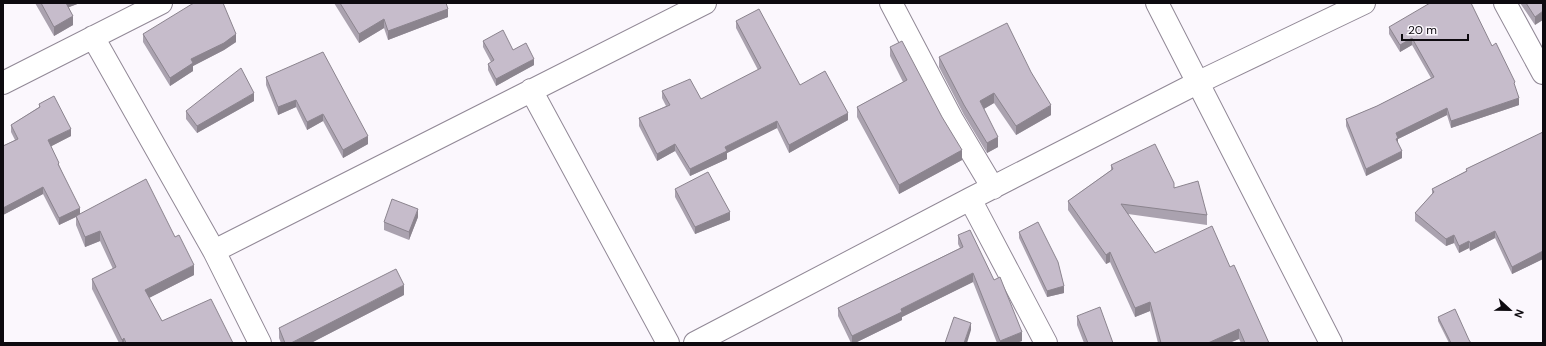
<svg xmlns="http://www.w3.org/2000/svg" width="1546" height="346" font-family="'DM Sans',sans-serif">
<style>
.lines{fill:none;stroke-linecap:round;stroke-linejoin:round}
.minor-casing{stroke:#918896;stroke-width:24}
.minor{stroke:#fff;stroke-width:22}
.wall{fill:#aaa2af}
.shaded-wall{fill:#8b848e}
.building{fill:#c6bccb;stroke:#8b848e}
</style>
<rect width="100%" height="100%" fill="#fbf7fd"/>
<g class="lines">
<!-- minor casing -->
<g class="minor-casing">
<path id="minor" d="M891,3l62,118 40,67
M1157,3l174,340
M1505,3l38,70
M93,37l121,214 46,92
M3,83l158,-80
M531,90l137,253
M970,199l76,144
M214,251l491,-248
M695,343l275,-144 227,-116 167,-80"/>
</g>
<!-- minor -->
<use href="#minor" class="minor"/>
</g>
<!-- wall -->
<path class="wall" d="M35,3h45l-11,4 4,18 -19,11z
M334,3h112l2,14 -60,23 -4,-12 -25,15z
M1520,3h23l-8,22z
M736,21l64,64 48,35 -59,33 -12,-25 -50,25v6l-37,17 -15,-25 -18,10 -18,-35v-8l27,-12 -4,-8v-7l39,8 57,-29 -22,-42z
M1389,27l103,19 23,42 4,17 -68,23 -4,-13 -49,24v4l4,15 -36,18 -20,-50v-7l31,-13 54,-28 -19,-33 -12,7 -11,-18z
M143,34l93,8 -12,8 -31,16v5l-23,15 -27,-44z
M483,41l30,9 21,15 -38,21 -8,-16v-6l3,-2 -8,-15z
M890,47l72,113 -63,34 -42,-77v-10l46,-25 -13,-26z
M939,57l112,58 -35,20 -22,-32 -10,6 14,38 -11,6 -23,-38 -25,-48z
M266,77l102,67 -25,14 -20,-37 -16,9 -11,-23 -18,8 -12,-30z
M254,101l-57,32 -11,-14v-8z
M39,104l32,32 -20,10 29,68 114,61 -45,23 13,23 71,22h-114l-27,-54v-10l21,-10 -13,-28 -15,6 -9,-22v-8l-17,8 -16,-31 -40,21v-69l12,-6 -4,-8v-7l28,-18z
M1543,132v127l-31,15 -17,-36 -25,13 -1,-3 -10,5 -5,-10 -8,3 -31,-25v-8l17,-19v-5l34,-18v-2z
M1111,165l63,23 33,27v10l-79,-11 27,39 75,14 39,76h-28l-2,-4 -10,4h-71l-8,-32 -15,6 -25,-55 -4,2 -38,-54v-9l43,-31z
M675,189l55,31 -35,14 -20,-37z
M418,217l-9,23 -25,-10v-8z
M1019,232l45,61 -17,4 -28,-59z
M958,235l64,106 -6,2h-19l-24,-61 -71,35v3l-47,23h-4l-13,-27v-8l122,-60 -2,-4z
M404,295l-93,48h-30l-2,-5v-10z
M1077,316l36,27h-29l-7,-18z
M1438,317l31,23 2,3h-22l-11,-22z"/>
<!-- shaded-wall -->
<path class="shaded-wall" d="M64,3h16l-16,6z
M448,9v8l-60,23v-9z
M1543,11v9l-8,5v-8z
M73,16v9l-19,11v-9z
M384,19v9l-25,15v-9z
M236,34v8l-12,8 -31,16v5l-23,15v-8l21,-19z
M1412,38v7l-12,7v-7z
M534,59v6l-38,21v-7z
M254,93v8l-57,32v-7z
M994,93v10l-14,8v-10z
M1519,98v7l-68,23v-7z
M296,100v7l-18,8v-8z
M1051,105v10l-35,20v-9z
M1447,108v7l-49,24v6l-2,1v-13z
M848,113v7l-59,33v-8z
M323,114v7l-16,9v-8z
M777,121v7l-50,25v6l-37,17v-7l35,-22z
M71,129v7l-23,12v-8z
M368,136v8l-25,14v-8z
M998,137v10l-11,6v-10z
M675,144v7l-18,10v-7z
M962,150v10l-63,34v-9z
M1402,151v7l-36,18v-7z
M43,187v7l-40,21v-7z
M80,208v7l-21,10v-7z
M418,209v8l-9,23v-8z
M730,212v8l-35,14v-7z
M100,231v10l-15,6v-10z
M1495,231v7l-25,13v-8z
M1454,235v8l-8,3v-7z
M1469,241v7l-10,5v-7z
M1543,251v8l-31,15v-7z
M1110,252v10l-4,2v-9z
M194,265v10l-49,25v-10z
M973,273v9l-71,35v3l-47,23h-3v-7l49,-27z
M404,285v10l-93,48h-20z
M1064,286v7l-17,4v-6z
M1150,302v9l-15,6v-9z
M971,323v7l-4,13h-3z
M1239,329v10l-10,4h-21z
M1022,332v9l-6,2h-16v-2z
M124,338v5h-2v-3z"/>
<!-- building -->
<path class="building" d="M41,3h25l7,13 -19,11z
M195,3h28l13,31 -12,9 -33,16 2,4 -23,15 -27,-44 49,-30z
M340,3h106l2,6 -60,22 -4,-12 -25,15z
M1430,3h41l21,43 4,-3 19,39 -1,1 5,15 -68,23 -4,-13 -51,25 2,5 -2,1 6,12 -36,18 -20,-50 31,-13 57,-29 -22,-39 -12,7 -11,-18z
M1526,3h17v8l-8,6z
M759,9l41,76 25,-14 23,42 -59,32 -12,-24 -52,26 2,4 -37,18 -15,-25 -18,10 -18,-36 31,-13 -8,-14 28,-12 11,20 60,-31 -25,-47z
M1007,23l24,49 20,33 -35,21 -22,-33 -14,8 18,36 -11,6 -23,-38 -25,-48z
M503,30l10,20 13,-7 8,16 -38,20 -8,-15 6,-4 -11,-19z
M902,41l40,76 20,33 -63,35 -42,-78 50,-27 -17,-33z
M323,52l45,84 -25,14 -20,-36 -16,8 -11,-22 -18,7 -12,-30z
M241,68l13,25 -57,33 -11,-15z
M54,96l17,33 -23,11 11,23 -1,1 22,44 -21,10 -16,-31 -40,21v-62l15,-7 -7,-14 29,-18 -1,-3z
M1543,132v119l-31,16 -17,-36 -25,12 -1,-2 -10,5 -5,-11 -8,4 -31,-26 19,-21 -2,-3 35,-18 -1,-2z
M1155,144l19,39v5l24,-7 9,34 -86,-11 34,49 57,-27 18,41 4,-2 35,78h-24l-6,-14 -31,14h-47l-11,-41 -15,6 -25,-56 -4,3 -38,-54 45,-32 -2,-4z
M708,172l22,40 -35,15 -20,-38z
M146,179l29,58 4,-2 15,30 -49,25 17,31 49,-22 22,44h-107l-2,-5 -2,2 -30,-61 24,-12 -16,-36 -15,6 -9,-21z
M392,199l26,10 -9,23 -25,-10z
M1038,222l20,40 6,24 -17,5 -28,-59z
M970,230l24,50 6,-3 22,55 -22,9 -27,-68 -72,36 1,3 -50,24 -14,-28 125,-61 -5,-12z
M396,269l8,16 -113,58h-6l-6,-15z
M1100,307l13,36h-25l-11,-27z
M1455,309l14,31 2,3h-20l-13,-26z
M954,317l17,6 -7,20h-19z"/>
<!-- border -->
<rect width="1546" height="346" fill="none" stroke="#0d0a0f" stroke-width="8"/>
<!-- north arrow -->
<g transform="translate(1510 310) rotate(112)" stroke="#fbf7fd" stroke-width="3" paint-order="stroke">
<path d="M0-3L7 15L0 10L-7 15Z" fill="#0d0a0f"/>
<text y="-6" font-size="11" font-weight="bold" text-anchor="middle" fill="#0d0a0f">N</text>
</g>
<!-- scale -->
<path d="M1402 34v6h66v-6" fill="none" stroke="#0d0a0f" stroke-width="2"/>
<text x="1408" y="34" font-size="12" fill="#0d0a0f" stroke="#fbf7fd" stroke-width="3" paint-order="stroke">20 m</text>
</svg>
